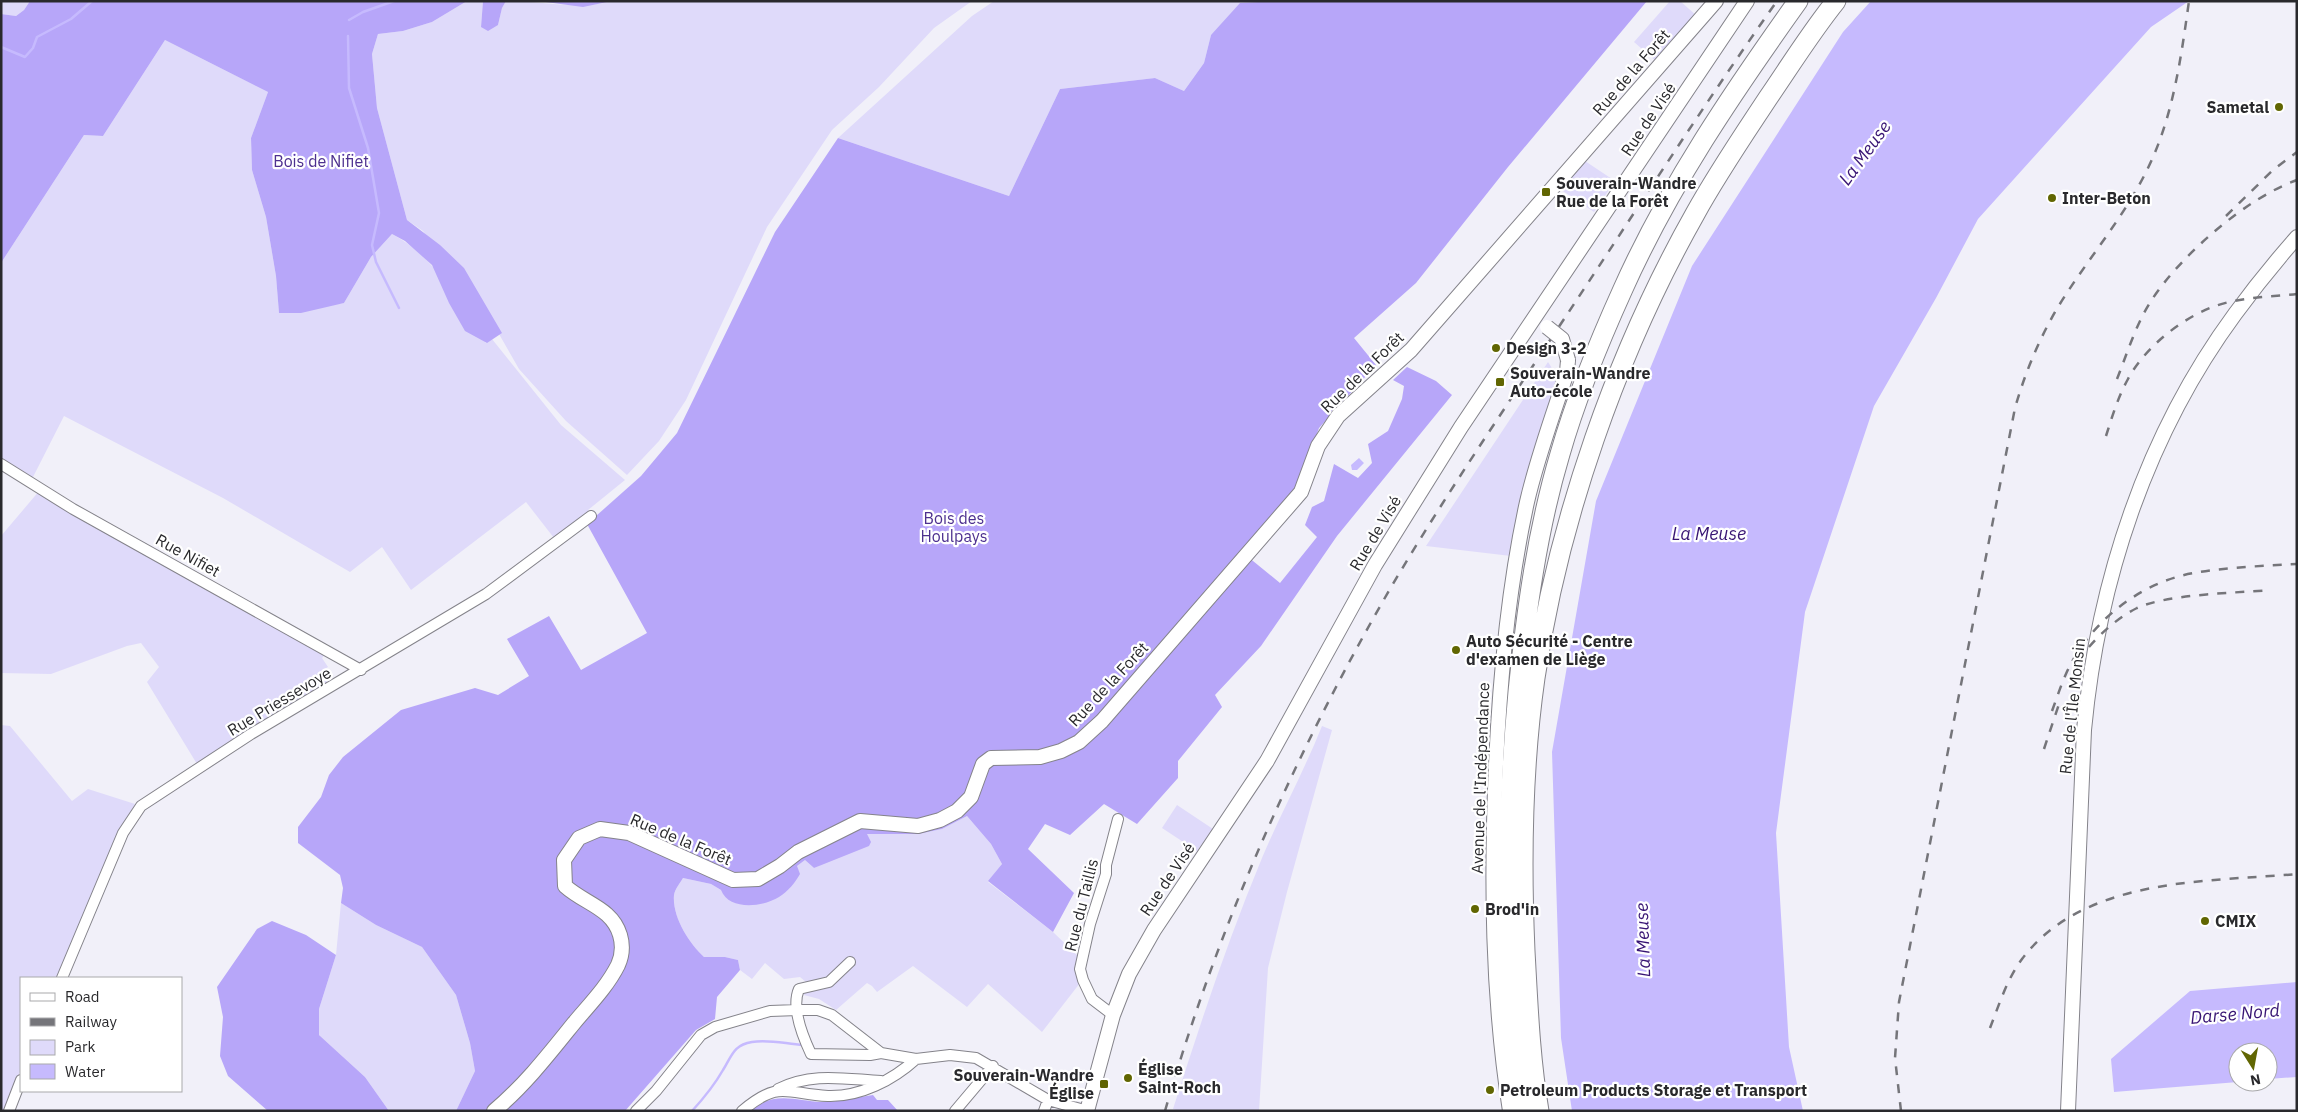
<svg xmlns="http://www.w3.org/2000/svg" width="2298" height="1112" font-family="'IBM Plex Sans',sans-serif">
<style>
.green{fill:#dfdafa}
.forest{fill:#b7a6f9}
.water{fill:#c6bafe}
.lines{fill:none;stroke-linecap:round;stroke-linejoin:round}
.stream{stroke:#c6bafe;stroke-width:2.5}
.street-casing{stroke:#84838a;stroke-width:12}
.secondary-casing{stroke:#84838a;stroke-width:16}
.highway-casing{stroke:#84838a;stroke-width:21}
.street{stroke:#fff;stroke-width:10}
.secondary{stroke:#fff;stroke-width:14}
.highway{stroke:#fff;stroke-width:19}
.rail{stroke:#75757a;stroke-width:2.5;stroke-dasharray:9 9;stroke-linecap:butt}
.secondary-bridge-casing{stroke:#84838a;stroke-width:16;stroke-linecap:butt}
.secondary-bridge{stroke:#fff;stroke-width:14}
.poi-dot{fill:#616602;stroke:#fff;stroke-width:2}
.labels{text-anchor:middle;stroke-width:4.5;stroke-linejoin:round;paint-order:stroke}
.street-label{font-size:16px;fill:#29292c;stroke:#fff}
.poi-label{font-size:16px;font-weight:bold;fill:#29292c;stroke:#fff;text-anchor:start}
.park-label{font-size:16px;fill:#4d308f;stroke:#fff}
.water-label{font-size:18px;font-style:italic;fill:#381574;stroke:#fff}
</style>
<rect width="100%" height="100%" fill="#f1f0f9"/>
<!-- green -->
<path class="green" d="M1,1h29l-6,9 -8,6 -15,-2z
M467,1h16l-2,26 17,-2 4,-17 4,-7c35,0 72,9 106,0h360l-38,27 -55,59 -47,43 -65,97 -81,173 -27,41 -32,34 -61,-54 -47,-52 -20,-35 2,-1 -78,-102 -16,-11 -30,-112 -5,-54 6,-20 25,-3 29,-9z
M994,1h283l-66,34 -7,28 -20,28 -29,-13 -95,11 -51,107 -171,-58 134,-122z
M1670,1h10l17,15 -40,46 -23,-20z
M165,40l103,52 -17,46 1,32 14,47 10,59 3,37 65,-10 27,-46 21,-23c43,22 68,70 94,109l6,-4 69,86 64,55 -37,30 2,2 -36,26 -28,-36 -115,88 -29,-43 -32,25 -127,-74 -159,-82 -32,63 -31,-17v-199l83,-128 19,1z
M1585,161l30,20 -21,31 -34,-23z
M1548,362l9,14 -46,180 -85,-10z
M40,490l286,163 -4,5 6,9 -7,4 8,13 -132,80 -50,-82 12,-15 -18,-24 -14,3 -76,28 -50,-1v-137z
M1,725l9,1 62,75 16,-12 47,15 -23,42 -54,132h-37v91l-17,42h-3z
M1322,726l10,4 -45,162 -19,76 -9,143h-80l-6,-2c27,-85 55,-169 89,-251 19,-45 42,-87 60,-132z
M1177,805l36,24 -16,22 -35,-23z
M967,816l24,28 11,20 -14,18 65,50 26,25 1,26 -38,49 -54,-48 -21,23 -54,-41 -36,26 -5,-6 -5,-3 -31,27 -17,-11 -15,-4 2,-13 -6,-5 -16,2 -19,-16 -13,16 -12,-9 -2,-10 -13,-3h-21c-15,-14 -32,-40 -30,-62 1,-6 6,-12 9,-17l28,6 10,6 76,-24 8,-6 9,8 25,-12 27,-22h52l24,-5z
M341,903l35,22 46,22 34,48 14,48 5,28 -19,40h-67l-24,-34 -46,-42v-26l17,-54z"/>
<!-- forest -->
<path class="forest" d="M30,1h437l-35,21 -29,9 -25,3 -6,20 5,54 30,112 33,25 24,23 38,65 -15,10 -22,-12 -16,-28 -17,-38 -27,-24 -13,-7 -21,23 -27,46 -43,10h-22l-3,-37 -10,-59 -14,-47 -1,-32 17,-46 -103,-52 -62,96 -19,-1 -83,128v-249l15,2 8,-6z
M483,1h23l-4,7 -4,17 -10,6 -7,-4z
M538,1h74l-29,6z
M1277,1h370l-139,166 -92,116 -62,55 22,27 -57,63 -23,63 -54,61 38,31 37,-46 -12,-12 7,-18 12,-6 10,-37 24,14 14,-15 -4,-19 20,-13 14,-32 2,-13 -11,-6 14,-13 29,14 16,14 -115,141 -76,110 -46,49 7,12 -44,54v17l-41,46 -33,-20 -34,31 -25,-11 -17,25 46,44 -21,39 -65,-51 14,-17 -11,-20 -24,-28 -25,13 -24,5h-51l4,8 -2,4 -55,22 -9,-8 -8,6 3,8c-5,9 -12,17 -21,23 -16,10 -50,14 -58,-7l-10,-6 -28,-6c-3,5 -8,11 -9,17 -2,22 15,48 30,62h21l13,3 2,10 -23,27 -2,22 -19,11 -71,81h-169l19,-40 -5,-28 -14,-48 -34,-48 -46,-22 -35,-22 2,-15 -3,-13 -42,-32v-16l23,-30 8,-22 14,-18 58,-47 74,-22 23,7 31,-19 -22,-37 42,-23 32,54 66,-37 -60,-109 54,-48 36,-43 98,-201 63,-94 171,58 51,-107 95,-11 29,13 20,-28 7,-28 29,-32z
M272,921l34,14 30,20 -17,54v26l46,42 24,34h-121l-40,-35 -8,-20 3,-39 -6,-30 40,-58z
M873,1095l4,5h11l10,11h-147c23,-21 44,-10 71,-9 17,0 35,-5 51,-7z"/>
<!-- water -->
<path class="water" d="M1871,1h318l-38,26 -173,192 -42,79 -62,108 -69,206 -29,221 13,214 14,64h-231l-11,-73 -9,-286 44,-251 96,-235 151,-234z
M1359,458l5,5 -7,7h-5l-1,-5z
M2297,982v95l-29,2v-27h-30v30l-124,10 -3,-33 79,-68z"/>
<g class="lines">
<!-- stream -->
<path class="stream" d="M349,20l14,-8 31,-11
M348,36l1,52 19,60 11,65 -7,32 4,17 23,46
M1,47l24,10 8,-9 4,-11 34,-18 21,-18
M692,1111c11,-12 23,-27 31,-41 9,-14 10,-25 29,-28 17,-3 34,2 51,3"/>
<!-- street casing -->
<g class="street-casing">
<path id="street" d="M1,464l72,45 288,161
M850,962l-21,20 -30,7c-8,18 4,48 12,65l59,1 11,-2
M62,978l61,-145 18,-27 110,-72 235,-140 105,-78
M1113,1015l-21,-16 -9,-19 -3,-11 10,-45 16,-50v-9l12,-46
M778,1089c34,-17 66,-10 103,-8
M9,1111l12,-31
M636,1111l20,-20 45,-56 14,-8 55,-16 28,-1h20l14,5 49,38 35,6 34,-4 26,3 72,42 40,11
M742,1111c38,-32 44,-17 86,-15 32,1 65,-16 88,-37
M955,1111l38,-45
M1044,1111l4,-11"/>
</g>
<!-- secondary casing -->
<g class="secondary-casing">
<path id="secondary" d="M494,1111c31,-26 55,-57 80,-88 15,-18 33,-36 44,-58 4,-9 5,-20 2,-30 -8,-27 -35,-31 -55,-49l-1,-26 15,-22 21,-9 29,4 104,47 25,-1 22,-13 18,-14 62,-31 58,5 22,-6 17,-9 14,-14 12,-33 8,-6 49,-1 21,-6 18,-9 23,-21 199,-229 17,-46 20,-30 73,-66 305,-349
M1087,1111l26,-96 16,-41 25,-44 113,-169 108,-196 86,-138 286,-426
M1510,1111c-18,-115 -19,-231 -14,-347 4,-87 12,-176 31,-262 10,-44 26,-87 40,-130l1,-12
M2068,1111l16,-381c14,-148 62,-295 151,-416 19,-26 40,-52 62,-77"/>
</g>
<!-- highway casing -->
<g class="highway-casing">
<path id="highway" d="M1525,1111c-22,-138 -20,-280 -7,-419 8,-79 19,-161 42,-238 16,-56 39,-112 63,-165 46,-103 110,-197 175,-288
M1539,1111c-9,-53 -11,-107 -14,-160 -4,-91 -3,-182 10,-273 23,-157 82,-326 160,-464 22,-40 48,-78 73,-116 22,-32 43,-66 68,-97"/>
</g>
<!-- street -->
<use href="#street" class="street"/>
<!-- secondary -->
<use href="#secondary" class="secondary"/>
<!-- highway -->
<use href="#highway" class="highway"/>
<!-- rail -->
<path class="rail" d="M2226,216l47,-46 24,-18
M2117,379c10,-25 19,-55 34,-78 29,-45 95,-103 146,-121
M2106,436c6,-19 12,-39 22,-57 16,-30 50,-58 82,-71 27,-11 59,-11 87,-14
M2089,647c13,-15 30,-30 48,-39 30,-14 99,-15 134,-18
M2052,711c7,-19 13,-39 24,-56 25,-41 70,-74 118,-82 34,-6 69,-7 103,-9
M2044,749l15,-45
M1990,1028c9,-23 17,-49 32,-69 62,-82 183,-77 275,-85
M1165,1111c52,-182 130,-358 225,-522 57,-97 122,-191 184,-285 67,-101 133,-204 203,-303
M1901,1111l-6,-53 4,-56 116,-594c10,-35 24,-69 43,-101 28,-46 65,-88 89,-137 26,-52 34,-112 42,-169"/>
<!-- secondary-bridge casing -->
<g class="secondary-bridge-casing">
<path id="secondary-bridge" d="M1547,327l15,12 6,21"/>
</g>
<!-- secondary-bridge -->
<use href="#secondary-bridge" class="secondary-bridge"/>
</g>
<!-- markers -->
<g class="poi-dot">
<circle cx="2279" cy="107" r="5"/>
<rect x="1541" y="187" width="10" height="10" rx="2.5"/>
<circle cx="2052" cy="198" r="5"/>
<circle cx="1496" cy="348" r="5"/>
<rect x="1495" y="377" width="10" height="10" rx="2.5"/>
<circle cx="1456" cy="650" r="5"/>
<circle cx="1475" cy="909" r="5"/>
<circle cx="2205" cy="921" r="5"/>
<circle cx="1128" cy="1078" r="5"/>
<rect x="1099" y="1079" width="10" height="10" rx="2.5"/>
<circle cx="1490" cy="1090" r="5"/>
</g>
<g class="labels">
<!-- street labels -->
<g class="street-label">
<text transform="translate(1631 72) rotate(-49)" y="6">Rue de la Forêt</text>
<text transform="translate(1648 119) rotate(-56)" y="6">Rue de Visé</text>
<text transform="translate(1362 372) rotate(-44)" y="6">Rue de la Forêt</text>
<text transform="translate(1375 533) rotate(-59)" y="6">Rue de Visé</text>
<text transform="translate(188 555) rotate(29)" y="6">Rue Nifiet</text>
<text transform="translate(1108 684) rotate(-47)" y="6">Rue de la Forêt</text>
<text transform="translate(279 701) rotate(-31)" y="6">Rue Priessevoye</text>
<text transform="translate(2072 706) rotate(-84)" y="6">Rue de l'Île Monsin</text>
<text transform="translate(1480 778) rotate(-88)" y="6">Avenue de l'Indépendance</text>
<text transform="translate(681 839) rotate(23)" y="6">Rue de la Forêt</text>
<text transform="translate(1167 879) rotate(-56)" y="6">Rue de Visé</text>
<text transform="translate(1081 905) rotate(-76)" y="6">Rue du Taillis</text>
</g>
<!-- poi labels -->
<g class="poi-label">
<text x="2269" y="113" text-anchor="end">Sametal</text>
<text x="1556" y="189">Souverain-Wandre<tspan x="1556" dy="18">Rue de la Forêt</tspan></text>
<text x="2062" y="204">Inter-Beton</text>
<text x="1506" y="354">Design 3-2</text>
<text x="1510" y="379">Souverain-Wandre<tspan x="1510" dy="18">Auto-école</tspan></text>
<text x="1466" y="647">Auto Sécurité - Centre<tspan x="1466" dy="18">d'examen de Liège</tspan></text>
<text x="1485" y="915">Brod'in</text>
<text x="2215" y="927">CMIX</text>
<text x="1138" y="1075">Église<tspan x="1138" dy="18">Saint-Roch</tspan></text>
<text x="1094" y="1081" text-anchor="end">Souverain-Wandre<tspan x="1094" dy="18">Église</tspan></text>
<text x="1500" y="1096">Petroleum Products Storage et Transport</text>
</g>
<!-- park labels -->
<g class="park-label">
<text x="321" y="167">Bois de Nifiet</text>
<text x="954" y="524">Bois des<tspan x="954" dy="18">Houlpays</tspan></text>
</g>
<!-- water labels -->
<g class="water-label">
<text transform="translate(1865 153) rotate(-54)" y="6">La Meuse</text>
<text x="1709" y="540">La Meuse</text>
<text transform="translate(1643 940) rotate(-92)" y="6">La Meuse</text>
<text transform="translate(2235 1014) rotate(-5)" y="6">Darse Nord</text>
</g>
</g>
<!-- border -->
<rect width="2298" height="1112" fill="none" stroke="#29292c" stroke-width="5"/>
<!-- legend -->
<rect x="20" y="977" width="162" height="115" fill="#ffffff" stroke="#a9a9ab"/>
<rect x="30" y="993" width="25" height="8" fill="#ffffff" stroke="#a9a9ab"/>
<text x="65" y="1002" font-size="15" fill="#29292c">Road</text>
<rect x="30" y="1018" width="25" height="8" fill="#75757a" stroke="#a9a9ab"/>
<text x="65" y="1027" font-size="15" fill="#29292c">Railway</text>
<rect x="30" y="1040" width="25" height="15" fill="#dfdafa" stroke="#a9a9ab"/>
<text x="65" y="1052" font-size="15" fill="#29292c">Park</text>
<rect x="30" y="1064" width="25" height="15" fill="#c6bafe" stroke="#a9a9ab"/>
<text x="65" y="1077" font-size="15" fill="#29292c">Water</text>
<!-- north arrow -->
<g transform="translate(2253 1067) rotate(169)"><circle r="24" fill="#ffffff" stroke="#a9a9ab"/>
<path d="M0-4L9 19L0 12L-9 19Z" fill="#616602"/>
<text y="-8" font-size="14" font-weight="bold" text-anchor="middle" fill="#29292c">N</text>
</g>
</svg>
